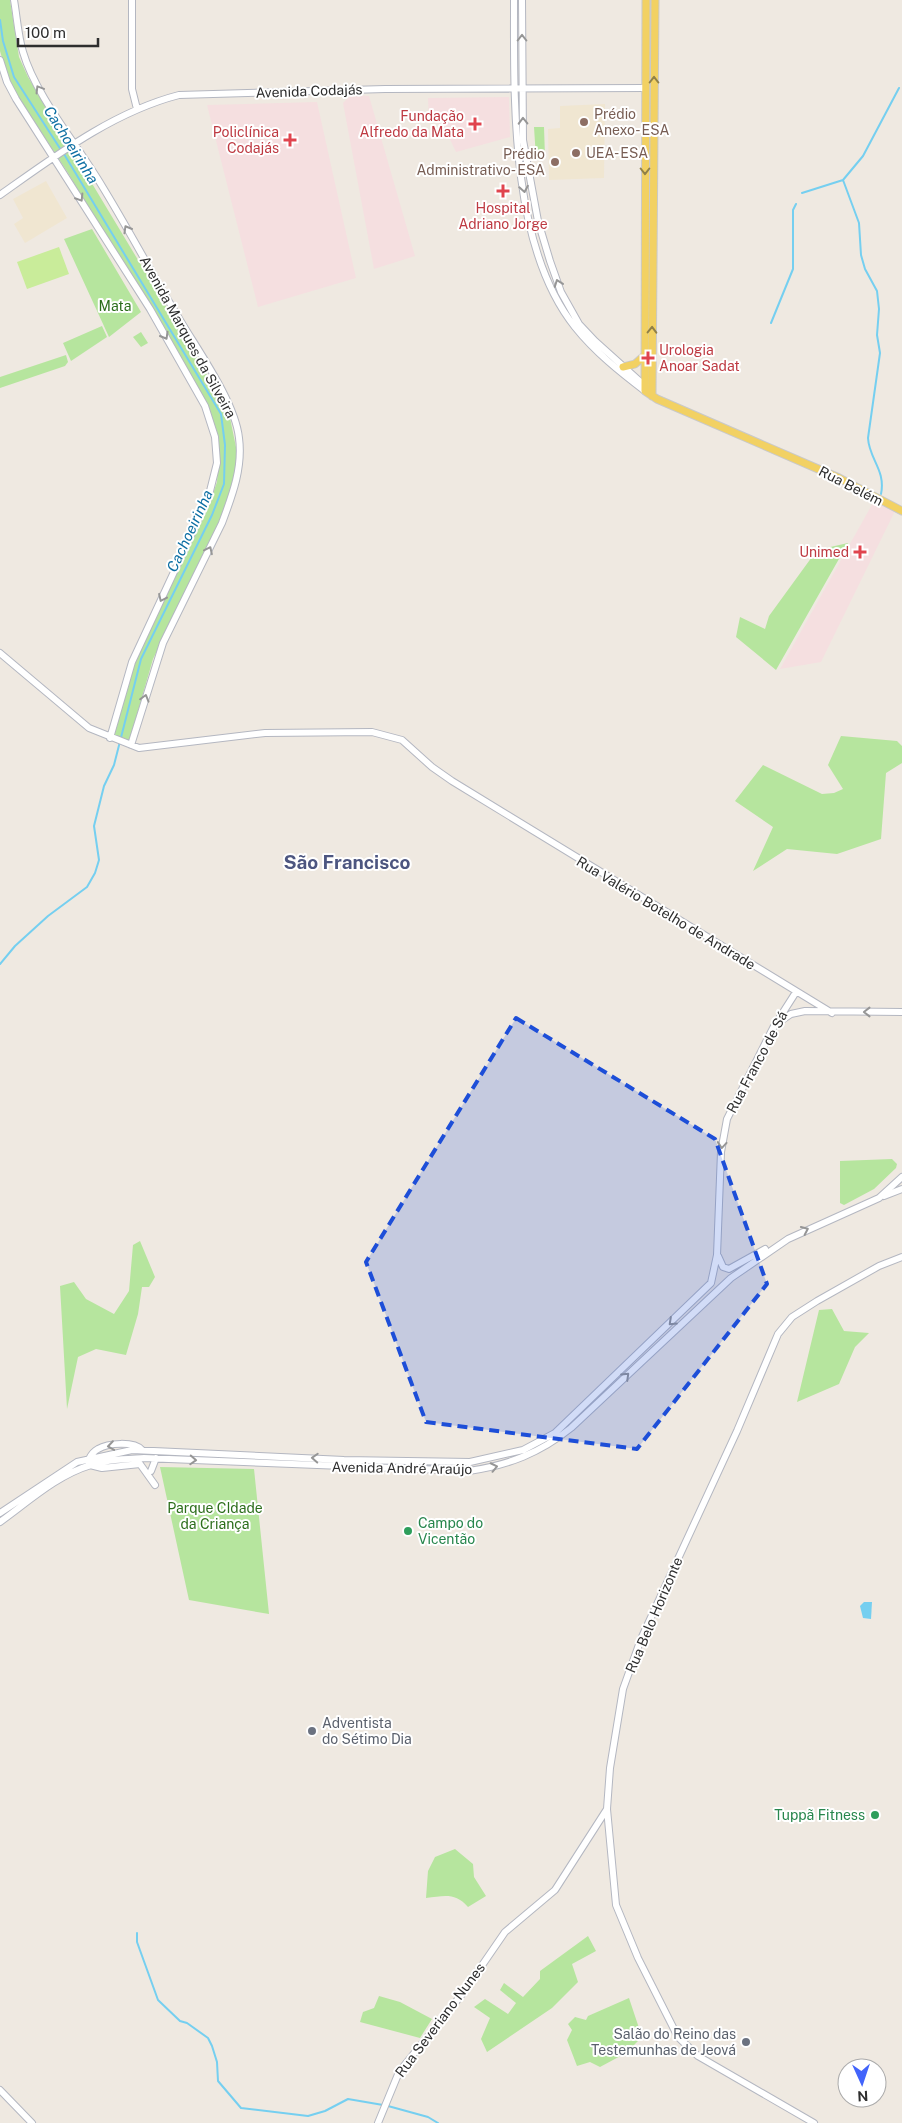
<svg xmlns="http://www.w3.org/2000/svg" width="902" height="2123" font-family="'Public Sans',sans-serif">
<style>
.education{fill:#f0e6d1}
.medical{fill:#f5dfe0}
.green{fill:#b6e59e}
.pitch{fill:#c9ec9a}
.water{fill:#75cff0}
.lines{fill:none;stroke-linecap:round;stroke-linejoin:round}
.stream{stroke:#75cff0;stroke-width:2}
.secondary-casing{stroke:#b4b7c1;stroke-width:8}
.primary-casing{stroke:#c9c9c9;stroke-width:9}
.secondary{stroke:#fff;stroke-width:6}
.primary{stroke:#f2d163;stroke-width:7}
.oneway{stroke:#969696}
.oneway2{stroke:#908048}
.marked{fill:#1d4ed8;fill-opacity:0.2;stroke:#1d4ed8;stroke-width:4;stroke-dasharray:10 6;stroke-linejoin:round}
.education-dot{fill:#8d6e63;stroke:#fff;stroke-width:2}
.health-dot{fill:#e0444e;stroke:#fff;stroke-width:2}
.leisure-dot{fill:#2e9e5b;stroke:#fff;stroke-width:2}
.worship-dot{fill:#6b7280;stroke:#fff;stroke-width:2}
.labels{text-anchor:middle;stroke-width:4;stroke-linejoin:round;paint-order:stroke}
.street-label{font-size:14px;fill:#2e2e2e;stroke:#fff}
.education-label{font-size:14px;fill:#785e54;stroke:#fff;text-anchor:start}
.health-label{font-size:14px;fill:#be3a42;stroke:#fff;text-anchor:end}
.park-label{font-size:14px;fill:#2c6e1b;stroke:#fff}
.leisure-label{font-size:14px;fill:#27864d;stroke:#fff;text-anchor:start}
.worship-label{font-size:14px;fill:#5b616d;stroke:#fff;text-anchor:start}
.water-label{font-size:15px;font-style:italic;fill:#0d6fa3;stroke:#fff}
.district-label{font-size:19px;font-weight:bold;fill:#4d5680;stroke:#fff}
</style>
<rect width="100%" height="100%" fill="#efe9e1"/>
<!-- education -->
<path class="education" d="M605,104l-1,74 -55,2 -1,-51 12,-1v-22z
M46,181l21,37 -42,25 -11,-19 9,-6 -10,-19z"/>
<!-- medical -->
<path class="medical" d="M351,95l18,1 46,160 -41,13 -31,-166z
M509,97l1,40 -54,15 -13,-27 -14,-4 -1,-23z
M317,102l39,176 -98,29 -51,-202z
M874,501l21,10 -74,151 -41,7z"/>
<!-- green -->
<path class="green" d="M0,0h10l9,57 9,20 193,321 9,20 7,34 -3,34 -19,46 -62,127 -24,83 -16,-5 24,-83 71,-146 9,-26 2,-33 -12,-40 -139,-236 -59,-90 -9,-32z
M534,127h10l1,30 -9,1z
M92,229l49,83 -32,25 -45,-98z
M102,326l5,11 -36,24 -8,-18z
M141,332l7,11 -7,4 -8,-10z
M66,355l2,7 -3,4 -65,22v-11z
M848,543l-72,127 -40,-33 4,-20 25,12 4,-13 48,-66z
M841,736l56,5 5,5v17l-16,10 -5,66 -44,15 -50,-5 -34,22 20,-44 -38,-26 28,-36 59,29 12,-1 9,-4 -15,-24z
M892,1159l5,5 -1,4 -22,21 -30,16 -4,-2v-42z
M140,1241l15,36 -6,10h-7l-4,27 -12,41 -30,-6 -18,8 -11,52 -7,-123 14,-4 12,17 28,15 15,-23 4,-46z
M832,1309l12,22 25,2 -14,14 -16,37 -42,18 22,-92z
M160,1467l94,2 15,145 -80,-14z
M455,1849l18,15 1,13 12,19 -18,11c-13,-15 -24,-11 -42,-9l2,-27 7,-14z
M588,1936l8,15 -24,13 6,18 -26,26 -65,44 -6,-13 9,-21 -16,-11 11,-8 23,15 8,-11 -16,-13 4,-7 19,14 17,-18v-8z
M379,1996l21,6 32,17 -12,19 -60,-16 3,-10 11,-4z
M629,1998l13,39 -16,16 -26,14 -10,-5 -13,4 -10,-26 5,-10 -4,-6 7,-7 11,3 2,-4z"/>
<!-- pitch -->
<path class="pitch" d="M59,247l10,27 -42,15 -10,-27z"/>
<!-- water -->
<path class="water" d="M864,1602h8l-1,17 -8,-1 -3,-12z"/>
<g class="lines">
<!-- stream -->
<path class="stream" d="M0,20l3,21 11,36 47,73
M843,180l16,43 2,32 4,14 12,22 2,18 -2,26 3,18 -12,85c1,21 18,32 13,56
M802,193l41,-13 20,-24 36,-68
M771,323l22,-54v-59l3,-6
M0,964l15,-18 33,-30 39,-29 8,-14 4,-13 -5,-34 10,-40 10,-21 27,-106 71,-144 12,-31 1,-39 -4,-31 -157,-260
M137,1933v9l21,58 22,21 7,2 21,15 4,8 5,16 1,19 23,27 67,8 17,-5 23,-12 35,6
M388,2106l40,11 10,6"/>
<!-- secondary casing -->
<g class="secondary-casing">
<path id="secondary" d="M14,0c3,17 4,36 9,52 13,45 55,93 79,134 27,44 51,90 78,134 19,32 55,82 59,118 4,30 -7,58 -17,85l-59,120 -32,102
M132,0v89l5,20
M514,0c0,99 -4,246 61,327 20,25 45,45 70,64
M522,0l1,140 15,81 12,40 11,31 18,32 16,17 50,45
M0,60l7,22 9,17 134,210 55,97 10,31 2,26 -9,36 -76,163 -22,76
M0,195c55,-39 113,-83 179,-100l206,-6 261,-1
M0,653l89,75 50,20 126,-15 107,-1 30,8 30,27 20,14 380,232
M779,1022l12,-8 14,-3 97,1
M884,1196l18,-7
M718,1256l5,11 6,2 36,-20
M140,1464l-38,4 -12,-3 -1,-6c2,-4 5,-8 9,-10 10,-6 36,-8 44,1
M140,1464l15,21
M151,1471l5,-13
M0,1513l77,-51 55,-12 212,10 126,2 53,-12 32,-17 156,-150 6,-28 4,-103 6,-33 46,-91 23,-36
M0,1522c28,-20 57,-47 91,-57 16,-6 36,-6 53,-7l325,13c40,-6 71,-18 102,-43l160,-150 57,-39 91,-41 23,-21
M0,2090l32,33
M378,2123l21,-51 64,-79 42,-61 50,-42 52,-81
M814,2123l-116,-67 -20,-19 -40,-79 -22,-53 -9,-96 3,-41 13,-79 18,-50 96,-208 41,-97 14,-17 25,-16 62,-35 23,-9"/>
</g>
<!-- primary casing -->
<g class="primary-casing">
<path id="primary" d="M646,0l-1,391 12,8 182,79 63,33
M623,367l12,-3 9,-8
M652,396l3,-396"/>
</g>
<!-- secondary -->
<use href="#secondary" class="secondary"/>
<!-- primary -->
<use href="#primary" class="primary"/>
</g>
<!-- one-way arrows -->
<defs><path id="oneway-chevron" d="M-2-3.5L2.5 0L-2 3.5" fill="none" stroke-width="1.6" stroke-linecap="round" stroke-linejoin="round" transform="scale(1.25)"/></defs>
<g class="oneway">
<use href="#oneway-chevron" transform="translate(522 38) rotate(-90)"/>
<use href="#oneway-chevron" transform="translate(39 89) rotate(-121)"/>
<use href="#oneway-chevron" transform="translate(523 121) rotate(-91)"/>
<use href="#oneway-chevron" transform="translate(524 189) rotate(80)"/>
<use href="#oneway-chevron" transform="translate(80 198) rotate(58)"/>
<use href="#oneway-chevron" transform="translate(127 229) rotate(-120)"/>
<use href="#oneway-chevron" transform="translate(558 283) rotate(-110)"/>
<use href="#oneway-chevron" transform="translate(165 336) rotate(60)"/>
<use href="#oneway-chevron" transform="translate(209 550) rotate(-64)"/>
<use href="#oneway-chevron" transform="translate(162 598) rotate(115)"/>
<use href="#oneway-chevron" transform="translate(145 698) rotate(-74)"/>
<use href="#oneway-chevron" transform="translate(867 1012) rotate(180)"/>
<use href="#oneway-chevron" transform="translate(722 1145) rotate(95)"/>
<use href="#oneway-chevron" transform="translate(805 1230) rotate(-25)"/>
<use href="#oneway-chevron" transform="translate(672 1322) rotate(137)"/>
<use href="#oneway-chevron" transform="translate(626 1376) rotate(-44)"/>
<use href="#oneway-chevron" transform="translate(111 1446) rotate(172)"/>
<use href="#oneway-chevron" transform="translate(315 1458) rotate(-177)"/>
<use href="#oneway-chevron" transform="translate(193 1460) rotate(3)"/>
<use href="#oneway-chevron" transform="translate(494 1467) rotate(-12)"/>
</g>
<g class="oneway2">
<use href="#oneway-chevron" transform="translate(654 80) rotate(-90)"/>
<use href="#oneway-chevron" transform="translate(645 171) rotate(90)"/>
<use href="#oneway-chevron" transform="translate(652 330) rotate(-89)"/>
</g>
<!-- marked area -->
<path class="marked" d="M516,1018l199,121 52,145 -130,165 -211,-27 -60,-160z"/>
<!-- markers -->
<g class="education-dot">
<circle cx="584" cy="122" r="5"/>
<circle cx="576" cy="153" r="5"/>
<circle cx="555" cy="162" r="5"/>
</g>
<g class="health-dot">
<path d="M472.5 116.5h5v5h5v5h-5v5h-5v-5h-5v-5h5z"/>
<path d="M287.5 132.5h5v5h5v5h-5v5h-5v-5h-5v-5h5z"/>
<path d="M500.5 183.5h5v5h5v5h-5v5h-5v-5h-5v-5h5z"/>
<path d="M645.5 350.5h5v5h5v5h-5v5h-5v-5h-5v-5h5z"/>
<path d="M857.5 544.5h5v5h5v5h-5v5h-5v-5h-5v-5h5z"/>
</g>
<g class="leisure-dot">
<circle cx="408" cy="1531" r="5"/>
<circle cx="875" cy="1815" r="5"/>
</g>
<g class="worship-dot">
<circle cx="312" cy="1731" r="5"/>
<circle cx="746" cy="2042" r="5"/>
</g>
<g class="labels">
<!-- street labels -->
<g class="street-label">
<text transform="translate(309 91) rotate(-2)" y="5">Avenida Codajás</text>
<text transform="translate(188 337) rotate(61)" y="5">Avenida Marques da Silveira</text>
<text transform="translate(851 486) rotate(27)" y="5">Rua Belém</text>
<text transform="translate(666 913) rotate(31)" y="5">Rua Valério Botelho de Andrade</text>
<text transform="translate(757 1062) rotate(-62)" y="5">Rua Franco de Sá</text>
<text transform="translate(402 1468) rotate(1)" y="5">Avenida André Araújo</text>
<text transform="translate(654 1615) rotate(-67)" y="5">Rua Belo Horizonte</text>
<text transform="translate(440 2020) rotate(-53)" y="5">Rua Severiano Nunes</text>
</g>
<!-- education labels -->
<g class="education-label">
<text x="594" y="119">Prédio<tspan x="594" dy="16">Anexo- ESA</tspan></text>
<text x="586" y="158">UEA- ESA</text>
<text x="545" y="159" text-anchor="end">Prédio<tspan x="545" dy="16">Administrativo- ESA</tspan></text>
</g>
<!-- health labels -->
<g class="health-label">
<text x="464" y="121">Fundação<tspan x="464" dy="16">Alfredo da Mata</tspan></text>
<text x="279" y="137">Policlínica<tspan x="279" dy="16">Codajás</tspan></text>
<text x="503" y="213" text-anchor="middle">Hospital<tspan x="503" dy="16">Adriano Jorge</tspan></text>
<text x="659" y="355" text-anchor="start">Urologia<tspan x="659" dy="16">Anoar Sadat</tspan></text>
<text x="849" y="557">Unimed</text>
</g>
<!-- park labels -->
<g class="park-label">
<text x="115" y="311">Mata</text>
<text x="215" y="1513">Parque CIdade<tspan x="215" dy="16">da Criança</tspan></text>
</g>
<!-- leisure labels -->
<g class="leisure-label">
<text x="418" y="1528">Campo do<tspan x="418" dy="16">Vicentão</tspan></text>
<text x="865" y="1820" text-anchor="end">Tuppã Fitness</text>
</g>
<!-- worship labels -->
<g class="worship-label">
<text x="322" y="1728">Adventista<tspan x="322" dy="16">do Sétimo Dia</tspan></text>
<text x="736" y="2039" text-anchor="end">Salão do Reino das<tspan x="736" dy="16">Testemunhas de Jeová</tspan></text>
</g>
<!-- water labels -->
<g class="water-label">
<text transform="translate(71 145) rotate(58)" y="5">Cachoeirinha</text>
<text transform="translate(190 531) rotate(-65)" y="5">Cachoeirinha</text>
</g>
<!-- district labels -->
<g class="district-label">
<text x="347" y="869">São Francisco</text>
</g>
</g>
<!-- north arrow -->
<g transform="translate(862 2083) rotate(177)"><circle r="24" fill="#ffffff" stroke="#ababab"/>
<path d="M0-4L9 19L0 12L-9 19Z" fill="#4264fb"/>
<text y="-8" font-size="14" font-weight="bold" text-anchor="middle" fill="#2e2e2e">N</text>
</g>
<!-- scale -->
<path d="M18 38v8h80v-8" fill="none" stroke="#2e2e2e" stroke-width="2.5"/>
<text x="25" y="38" font-size="15" fill="#2e2e2e" stroke="#ffffff" stroke-width="4" paint-order="stroke">100 m</text>
</svg>
